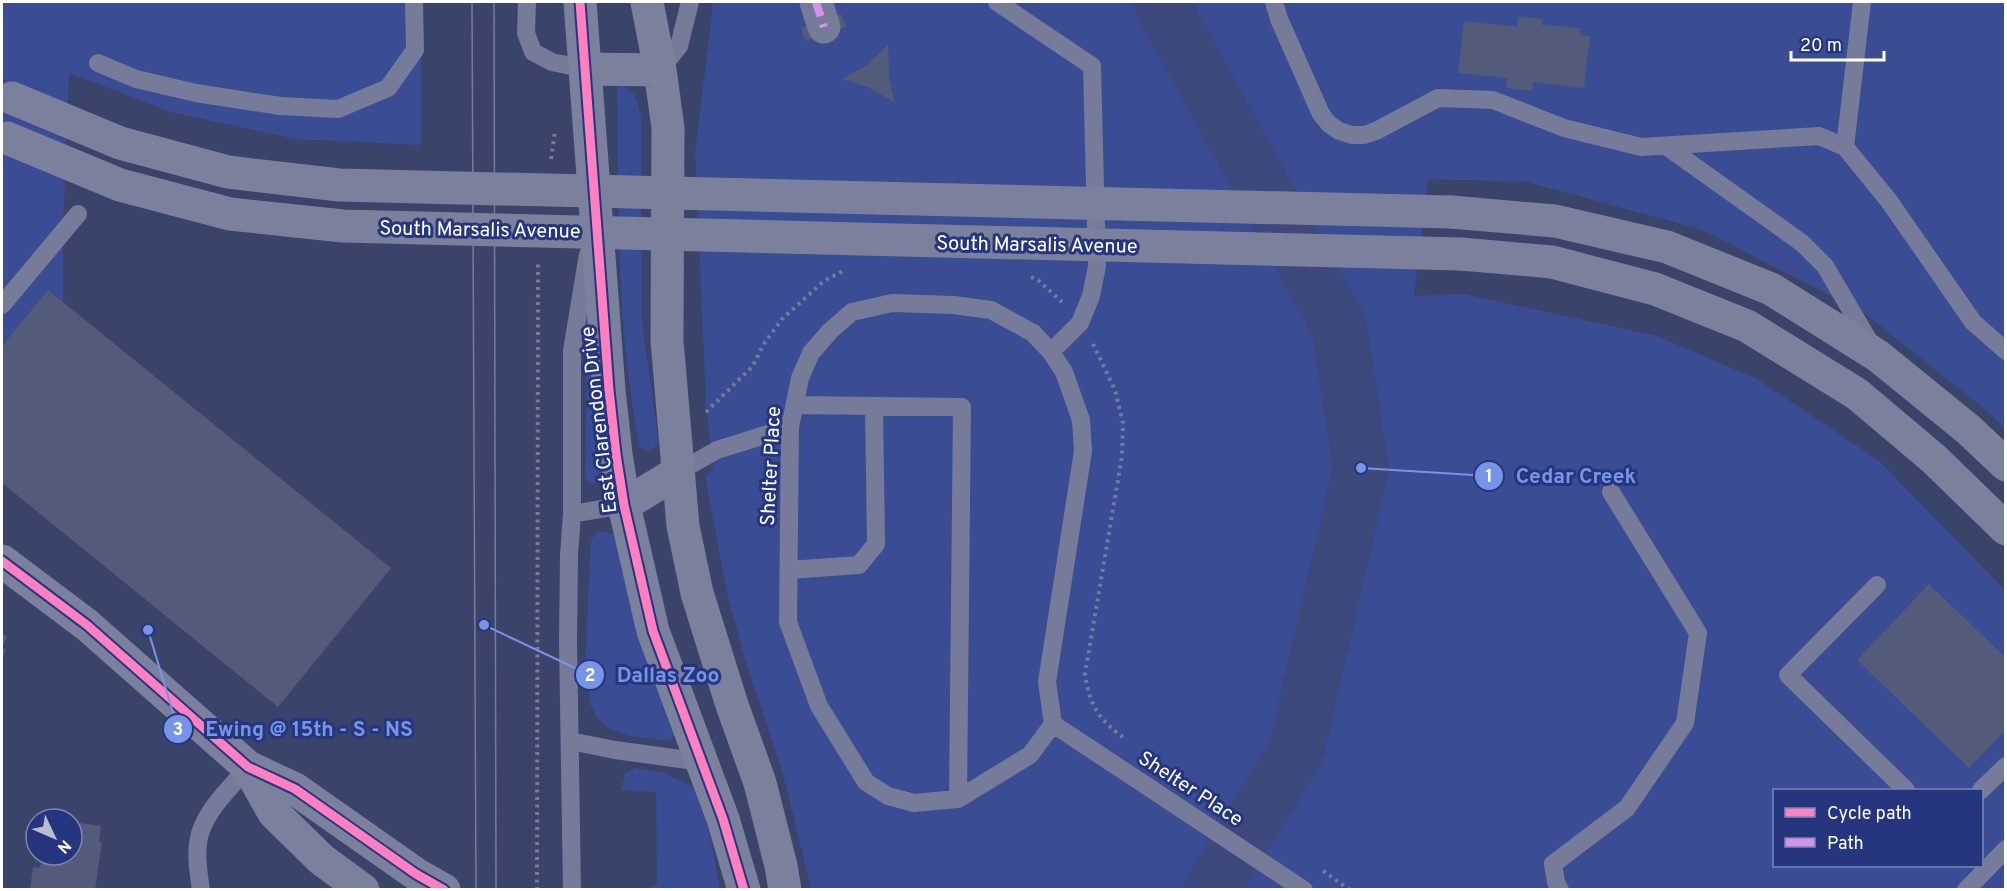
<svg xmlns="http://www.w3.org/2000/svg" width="2007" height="891" font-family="Overpass,sans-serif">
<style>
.green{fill:#394c94;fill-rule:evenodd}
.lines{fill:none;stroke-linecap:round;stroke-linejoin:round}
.river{stroke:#3d487c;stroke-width:56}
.building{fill:#535b7a}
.path{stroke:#757b98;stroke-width:4;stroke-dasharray:3 4.5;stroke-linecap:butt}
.lane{stroke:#757b98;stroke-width:18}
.street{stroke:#757b98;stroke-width:33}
.secondary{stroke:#7b809d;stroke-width:33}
.tram{stroke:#767c98;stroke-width:1.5}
.secondary-bridge{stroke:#7b809d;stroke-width:33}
.quiet{stroke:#d193ec;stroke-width:8;stroke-dasharray:15 8;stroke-linecap:butt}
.cycleway-casing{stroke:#26367e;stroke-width:13}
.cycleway{stroke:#ff80c0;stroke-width:9}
.labels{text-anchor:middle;stroke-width:6;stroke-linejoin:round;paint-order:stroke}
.street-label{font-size:20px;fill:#fff;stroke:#26367e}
.leader{fill:none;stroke:#7795e8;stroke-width:2}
.callout-dot{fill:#7795e8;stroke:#26367e;stroke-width:2}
.mark-label{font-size:18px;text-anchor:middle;font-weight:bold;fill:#fff}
.callout-label{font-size:21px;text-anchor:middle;font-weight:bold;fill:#7795e8;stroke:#26367e;stroke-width:6;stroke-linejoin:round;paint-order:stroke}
</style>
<rect width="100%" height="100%" fill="#3a436a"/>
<!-- green -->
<path class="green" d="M2,2h419v143l-126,-6 -124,-27 -102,-39 -6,159 1,265 -62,-16z
M712,2h1293v427l-14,-15 -127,-101 -161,-83 -176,-48 -99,-3 -14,117 50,-2 193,42 100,43 121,81 127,130v299h-1194l-27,-111 -20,-63 -16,-45 -21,-77 -21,-111v-6l7,-8 -7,-64 -11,-252 17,-138zM1774,790h208v76h-208z
M617,81c18,11 20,15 24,36l1,205 17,121 -7,7h-7l-5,-3c-25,-120 -21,-244 -23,-366z
M587,360h3l14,103 1,15 -7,6 -10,-2 -3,-6z
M598,531l20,4 58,197 -6,9 -36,-4 -25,-8 -13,-13 -6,-14 -5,-38 6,-124z
M634,768l30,5 29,14 16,44 11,58h-74l11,-5 -1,-92 -35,-2 4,-16z"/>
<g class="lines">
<!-- river -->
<path class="river" d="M1162,2l3,8 174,316 22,142 -65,284 -85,138"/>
</g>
<!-- building -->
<path class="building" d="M841,14l5,13 -41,14 -4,-13z
M1518,17l25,2 -1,6 38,3v7l10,1 -6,52 -51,-6 -1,9 -26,-3 1,-10 -49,-5 6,-52 53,6z
M888,45l1,33 6,25 -25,-15 -28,-9 25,-14z
M48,290l343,278 -113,139 -276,-224v-137z
M1929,584l77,74v72l-37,38 -112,-108z
M2,634l5,2 -5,13h4l-4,11z
M72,822l29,4 -2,16h3l-7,48h-65l3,-23 7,1 1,-8 -6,-1v-4h37z"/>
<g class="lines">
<!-- path -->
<path class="path" d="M551,159l4,-28
M1031,277l7,3 24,22
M1093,344l22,46 8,33 -1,33 -37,218c5,34 15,47 42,66
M706,412l46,-45 13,-25 17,-23 42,-38 19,-10
M1323,871l27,19
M537,890l1,-629"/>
<!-- lane -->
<path class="lane" d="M527,2l-1,31 7,19 19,10 33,7
M997,2l95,64 5,200 -6,30 -11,27 -29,29
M1274,2l5,17 42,95 8,10 10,7 13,4h12l12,-4 62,-33 55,2 71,28 77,19 178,-11 26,11 44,54 84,121 33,29
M98,63l38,16 60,14 84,13 58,3 50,-21 27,-38 -1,-48
M660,70l19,-24 11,-44
M1666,146l136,97 23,23 47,80
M1845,147l17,-145
M2,305l76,-91
M795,405l167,2 -4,392
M678,472l39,-22 73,-23
M572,514l52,-9
M789,570l70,-5 17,-21 -2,-138
M1877,585l-89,90 118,115
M1053,724l-23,31 -72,44 -44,4 -26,-7 -22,-14 -47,-76 -31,-84 2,-195 10,-49 11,-25 19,-22 22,-19 40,-9 61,2 38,5 42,23 18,19 13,20 17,48 2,31 -36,231 6,42 251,166
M570,741l45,9 87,12
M1981,790l25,-24
M201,890c-3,-20 -7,-43 1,-62 9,-23 31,-43 46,-61
M572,890l-4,-249 1,-86 3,-41v-163l16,-97
M1560,890l-4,-8 -3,-18 74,-56 58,-85 13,-90 -87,-141
M1966,890l40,-41"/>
<!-- street -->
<path class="street" d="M816,2l8,25"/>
<!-- secondary -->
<path class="secondary" d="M580,2l29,388 7,64 8,51 29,126 70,188 21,71
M647,2l13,68 8,58 -1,213 16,185 14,67 35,112 28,78 21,83 4,24
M585,69l75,1
M1451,212l104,9 112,26 104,42 107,67 91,74 37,35
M1461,254l91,8 103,27 92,37 110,68 77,65 72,70
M624,505l54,-33
M2,561l85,64 161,142 47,22 121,85 28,16
M248,767l26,46 47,46 42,31"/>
<!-- tram -->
<path class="tram" d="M472,2l4,888
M494,2l2,888"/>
<!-- secondary-bridge -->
<path class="secondary-bridge" d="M12,98l108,45 108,29 111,13 1112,27
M7,138l113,47 110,29 113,12 1118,28"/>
<!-- quiet -->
<path class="quiet" d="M816,2l8,25"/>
<!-- cycleway casing -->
<g class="cycleway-casing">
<path id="cycleway" d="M580,2l29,388 7,64 8,51 29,126 70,188 21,71
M2,561l85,64 161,142 47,22 121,85 28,16"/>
</g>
<!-- cycleway -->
<use href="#cycleway" class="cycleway"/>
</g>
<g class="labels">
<!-- street labels -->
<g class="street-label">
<text transform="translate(480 229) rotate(1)" y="7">South Marsalis Avenue</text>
<text transform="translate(1037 244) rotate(1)" y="7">South Marsalis Avenue</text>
<text transform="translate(598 420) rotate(-97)" y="7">East Clarendon Drive</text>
<text transform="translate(770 466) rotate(-87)" y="7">Shelter Place</text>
<text transform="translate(1191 788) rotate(33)" y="7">Shelter Place</text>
</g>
</g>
<!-- callouts -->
<path class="leader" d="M1361 468L1489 476M484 625L590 675M148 630L178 729"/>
<g class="callout-dot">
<circle cx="1361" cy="468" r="6"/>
<circle cx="484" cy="625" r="6"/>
<circle cx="148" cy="630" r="6"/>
<circle cx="1489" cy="476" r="15"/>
<circle cx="590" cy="675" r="15"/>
<circle cx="178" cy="729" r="15"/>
</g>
<g class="mark-label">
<text x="1489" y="482">1</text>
<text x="590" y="681">2</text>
<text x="178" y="735">3</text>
</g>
<g class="callout-label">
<text x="1576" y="483">Cedar Creek</text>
<text x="668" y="682">Dallas Zoo</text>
<text x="309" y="736">Ewing @ 15th - S - NS</text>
</g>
<!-- border -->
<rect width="2007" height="891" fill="none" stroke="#ffffff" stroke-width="6"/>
<!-- legend -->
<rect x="1773" y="789" width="210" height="78" fill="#26367e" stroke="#7d86b2" stroke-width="1.5"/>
<rect x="1785" y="808" width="30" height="9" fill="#ff80c0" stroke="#7d86b2" stroke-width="1.5"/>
<text x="1827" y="819" font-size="18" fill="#ffffff">Cycle path</text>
<rect x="1785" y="838" width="30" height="9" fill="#d193ec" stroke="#7d86b2" stroke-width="1.5"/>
<text x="1827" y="849" font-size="18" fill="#ffffff">Path</text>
<!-- north arrow -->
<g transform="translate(54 837) rotate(134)"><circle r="28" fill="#26367e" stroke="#7d86b2" stroke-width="1.5"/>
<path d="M0-4.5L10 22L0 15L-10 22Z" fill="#babdcb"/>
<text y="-9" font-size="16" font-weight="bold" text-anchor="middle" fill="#ffffff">N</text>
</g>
<!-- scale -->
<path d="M1791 51v9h93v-9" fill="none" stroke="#ffffff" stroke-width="3"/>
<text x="1800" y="51" font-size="18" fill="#ffffff" stroke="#26367e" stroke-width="4.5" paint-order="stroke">20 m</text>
</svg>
